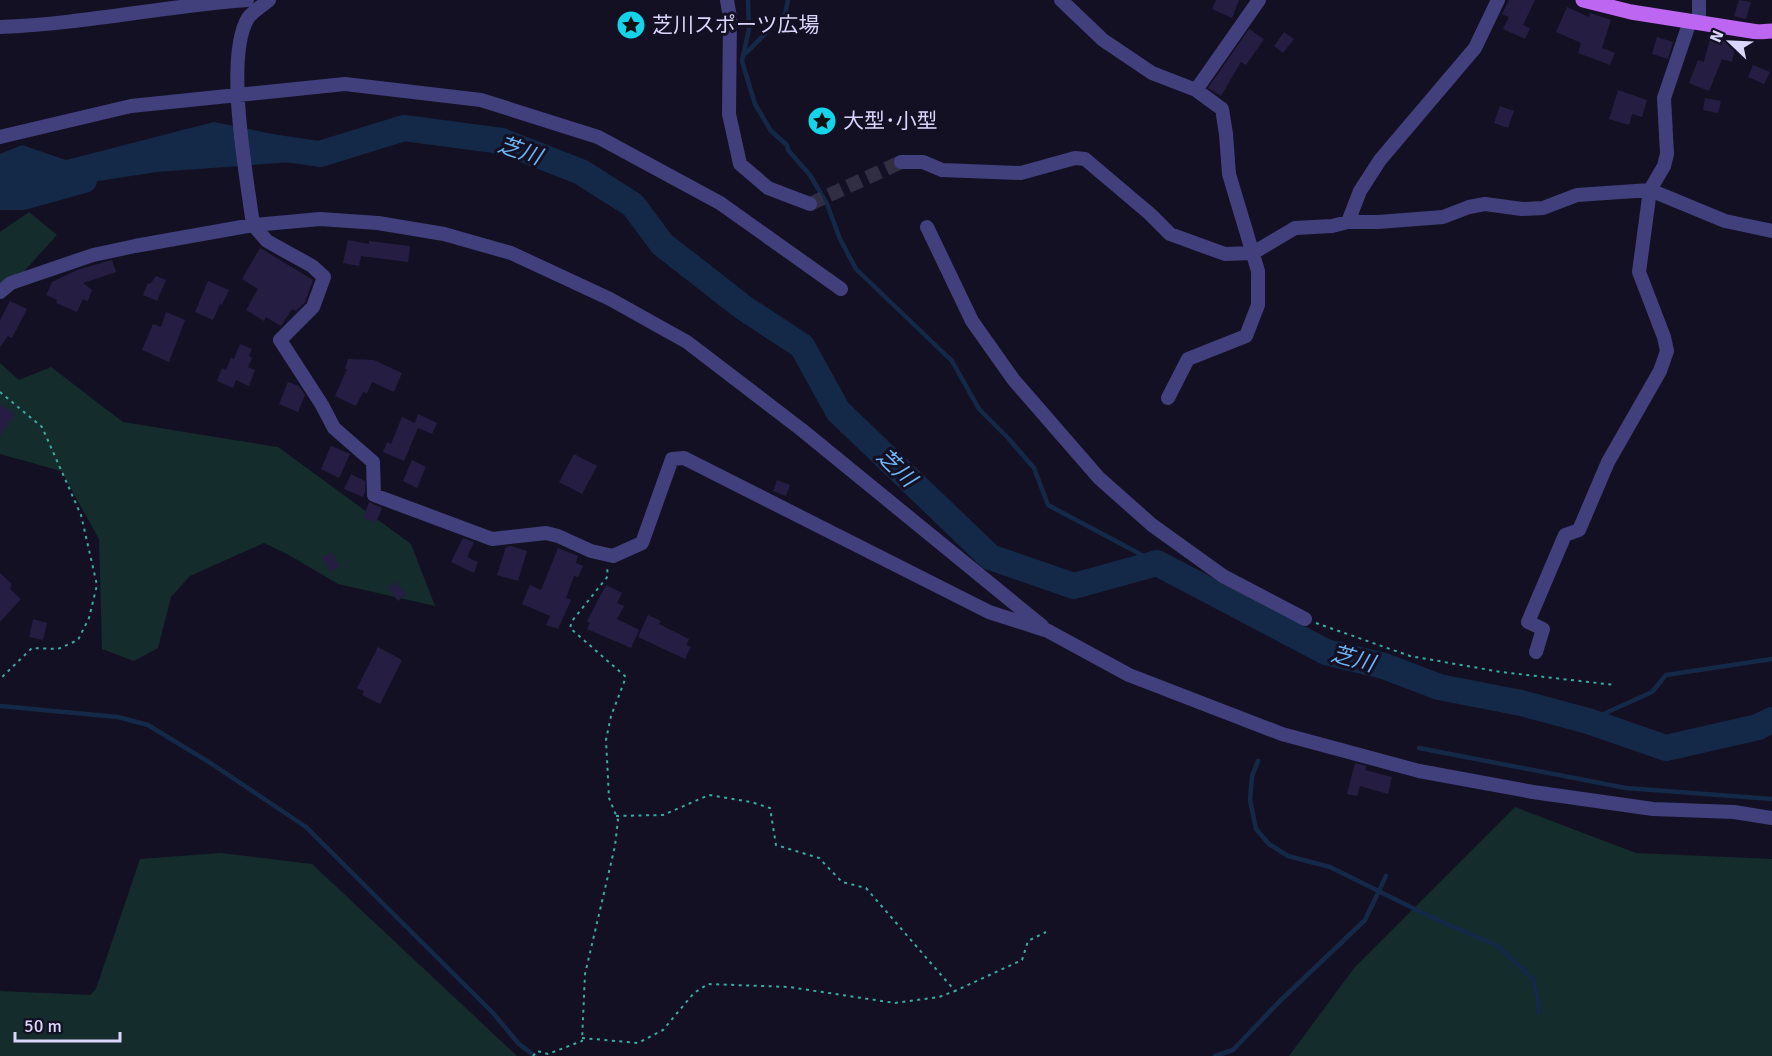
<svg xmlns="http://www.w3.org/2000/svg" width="1772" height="1056" font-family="Signika,'Noto Sans JP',sans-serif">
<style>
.green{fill:#142c2b}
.water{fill:#142948}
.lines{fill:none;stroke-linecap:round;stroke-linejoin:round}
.stream{stroke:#142948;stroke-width:4.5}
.river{stroke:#142948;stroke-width:26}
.building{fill:#251e42}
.minor-tunnel{stroke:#312e43;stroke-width:14;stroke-dasharray:14 7;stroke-linecap:butt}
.path{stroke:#3aaba4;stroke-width:2;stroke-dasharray:3 4.5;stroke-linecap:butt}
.minor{stroke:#423f7d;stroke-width:14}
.major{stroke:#bd66f1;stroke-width:15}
.labels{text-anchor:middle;stroke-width:6;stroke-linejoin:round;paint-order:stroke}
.poi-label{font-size:21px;fill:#dad5fb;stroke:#131023;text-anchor:start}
.water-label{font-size:22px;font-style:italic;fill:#6db4f2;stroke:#131023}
</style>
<rect width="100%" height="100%" fill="#131023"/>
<!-- green -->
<path class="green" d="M29,212l28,23 -57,63v-66z
M0,363l19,17 32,-13 72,55 155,25 133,97 24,62 -97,-22 -49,-29 -25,-12 -74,33 -19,21 -13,51 -24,13 -32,-12 -3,-110 -38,-68 -61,-17z
M1515,807l121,46 136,6v197h-483l66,-89z
M221,853l91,11 205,192h-517v-65l90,4 6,-6 44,-130z"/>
<!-- water -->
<path class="water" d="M214,122l78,16v24l-135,10 -157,24v-42l22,-9 44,15z"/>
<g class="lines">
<!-- stream -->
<path class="stream" d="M748,0l1,29 -7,32 13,43 16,27 16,14 1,5 22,25 17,29 13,35 16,30 96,92 27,48 29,29 26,30 14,37 109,58
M746,53l39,-39 3,-14
M0,706l118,11 30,8 64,39 94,63 187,186 26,31 16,12
M1588,721l64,-29 14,-17 106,-16
M1419,748l207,40 146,11
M1258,761l-6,15 -2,24 6,29 13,15 19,12 42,11 103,51 65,28 35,33 5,19 1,15
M1215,1056l18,-6 47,-49 85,-81 21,-44"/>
<!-- river -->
<path class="river" d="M257,145l63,9 84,-26 98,13 79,31 52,33 29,39 82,64 58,38 36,65 152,146 84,29 83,-23 169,89 58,14 55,21 82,16 67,18 78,27 92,-21 14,-7
M0,197h23l61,-17"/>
</g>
<!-- building -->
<path class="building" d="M1216,0h23l-7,18 -20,-9z
M1509,0h26l-12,25 7,3 -5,11 -22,-10 6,-12 -7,-3z
M1739,0l12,2 -5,17 -12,-3z
M1567,7l22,10 1,-4 21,7 -9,28 13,5 -5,12 -32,-12 3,-10 -25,-11z
M1249,29l15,10 -18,26 -5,-3 -20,34 -13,-8z
M1284,32l10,7 -11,14 -9,-7z
M1711,35l24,5 1,3 -4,19 -10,-3 -13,32 -20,-8 9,-23 6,2z
M1657,37l16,5 -5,17 -16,-5z
M1753,65l17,7 -6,12 -16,-7z
M1618,90l29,10 -5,17 -10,-3 -3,11 -20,-6z
M1705,98l16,3 -3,12 -15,-3z
M1500,106l14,5 -6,17 -14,-5z
M348,240l21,4v-3l41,5 -2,16 -47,-6 -2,10 -16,-3z
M260,248l53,32 -8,22 -9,9 -4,-2 -11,17 -15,-9 -2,4 -18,-11 12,-21 -16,-10z
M112,260l4,12 -33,11 9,7 -4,11 -5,-2 -6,13 -21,-9 1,-3 -11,-5 6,-13 25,-12z
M156,276l10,4 -9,21 -14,-6 5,-12 2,1z
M208,281l21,9 -7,15 -2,-1 -7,16 -18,-8z
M10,301l17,8 -15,29 -4,-2 -8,11v-27z
M166,312l19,8 -16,42 -27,-12 11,-26 8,3z
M240,344l12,5 -3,7 3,2 -4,9 7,3 -6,16 -13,-6 -3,8 -16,-7 5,-13 4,2 5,-12 3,1z
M348,359l26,1 28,13 -8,19 -22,-10 -5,11 -4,-1 -7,14 -21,-10 12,-27h-2z
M288,382l11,4 6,9 -7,17 -19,-8z
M0,404l15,10 -15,23z
M418,414l19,9 -5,11 -14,-6 -14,33 -21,-9 4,-10 4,2 11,-27 13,6z
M331,446l19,8 -11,24 -18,-9z
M574,454l23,12 -15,28 -23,-12z
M412,460l14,7 -9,21 -14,-7z
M351,474l14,7v11l-2,5 -19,-8z
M777,480l13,5 -4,11 -13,-5z
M369,502l13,6 -6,15 -13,-5z
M463,538l11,4 -7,15 11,5 -4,11 -23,-11z
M511,546l16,5 -9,30 -21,-6 9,-28z
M558,548l20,8 -2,7 7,3 -5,11 -4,-1 -8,22 5,2 -13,29 -12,-4 4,-9 -28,-12 8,-19 11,5z
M332,552l8,14 -9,6 -9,-14z
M0,573l12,11 -2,5 11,10 -21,23z
M396,582l10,12 -8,7 -10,-13z
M606,585l16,8 -5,10 7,3 -7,13 22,11 -8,18 -44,-19 3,-6 -3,-2z
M648,615l13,6 -2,3 30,15 -3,6 5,2 -6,12 -47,-22z
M33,619l14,4 -4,17 -14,-3z
M378,647l24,13 -22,44 -18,-9 2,-4 -7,-3z
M1355,763l11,3 -1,4 27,7 -4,17 -28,-8 -3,10 -10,-2z"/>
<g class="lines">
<!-- minor-tunnel -->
<path class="minor-tunnel" d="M810,204l91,-42"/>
<!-- path -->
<path class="path" d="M0,392l42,35 39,88 16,70 -8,33 -11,22 -20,9 -26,-1 -32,31
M1316,623l94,33 91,16 114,13
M616,816l47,-1 46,-20 42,7 19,6 6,37 43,13 23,24 24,6 89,103 67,-31 6,-19 18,-9
M582,1038l56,5 25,-13 31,-37 14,-9 81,3 106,16 44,-6 16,-6
M533,1056l4,-5 11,3 34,-13 3,-67 30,-128 3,-26 -9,-22 -3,-58 5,-24 15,-39 -56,-49 2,-7 36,-45 -1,-8"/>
<!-- minor -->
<path class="minor" d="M269,0c-6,5 -17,12 -21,18 -24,40 -1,160 5,207l14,16 45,25 12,11 -11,30 -33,33 42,65 12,23 39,34 1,33 118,44 54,-6 12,3 33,15 22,5 29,-13 30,-84 12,-1 305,154 59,19 81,44 153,59 137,37 114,21 120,17 81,3 38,6
M727,0l3,18 -1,96 11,50 28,24 42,16
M1061,0l42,40 49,33 44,17 26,19 4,25 3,40 29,97v34l-12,31 -58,23 -20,39
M1699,22v-22
M0,27c83,-3 164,-21 247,-27
M1196,90l63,-90
M0,137l131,-31 214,-22 136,16 117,37 122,66 121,86
M901,162h22l19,8 79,3 54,-15 10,1 65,55 20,20 55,20 28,-1 42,-25 37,-2 16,-4h30l65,-5 26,-10 16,-3 37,5 21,-1 34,-13 73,-5 75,31 47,10
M1348,222l12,-31 20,-31 95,-112 23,-48
M927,227l45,94 41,58 86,99 53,47 71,51 82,43
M0,292l11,-9 82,-28 42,-9 118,-21 67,-6 58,4 66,11 67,19 99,46 77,43 115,88 240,196
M1536,652l7,-23 -15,-7 37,-87 14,-5 29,-68 52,-91 7,-20 -3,-14 -25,-65 11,-82 14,-24 3,-12 -3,-56 26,-77"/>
<!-- major -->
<path class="major" d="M1583,0l48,12 127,20 14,-1"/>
</g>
<!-- icons -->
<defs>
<g id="sight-disc" transform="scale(1.5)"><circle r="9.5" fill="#15d3e8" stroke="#131023"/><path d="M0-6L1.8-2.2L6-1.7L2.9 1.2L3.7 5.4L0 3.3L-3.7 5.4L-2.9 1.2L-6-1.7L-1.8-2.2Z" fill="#111"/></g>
</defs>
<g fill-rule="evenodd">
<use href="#sight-disc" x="631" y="25"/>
<use href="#sight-disc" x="822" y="121"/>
</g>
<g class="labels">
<!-- poi labels -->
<g class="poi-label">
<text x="652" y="32">芝川スポーツ広場</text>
<text x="843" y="128">大型･小型</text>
</g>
<!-- water labels -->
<g class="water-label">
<text transform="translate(520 150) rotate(19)" y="8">芝川</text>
<text transform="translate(897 467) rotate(44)" y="8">芝川</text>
<text transform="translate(1353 658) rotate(15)" y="8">芝川</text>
</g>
</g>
<!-- north arrow -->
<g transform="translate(1730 42) rotate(293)" stroke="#131023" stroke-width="4.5" paint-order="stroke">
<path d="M0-4.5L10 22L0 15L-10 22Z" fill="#dad5fb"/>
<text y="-9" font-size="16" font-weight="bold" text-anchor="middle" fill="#dad5fb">N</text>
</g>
<!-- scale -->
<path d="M15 1032v9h105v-9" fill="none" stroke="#dad5fb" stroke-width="3"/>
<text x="24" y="1032" font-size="18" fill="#dad5fb" stroke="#131023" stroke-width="4.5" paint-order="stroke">50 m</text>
</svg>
